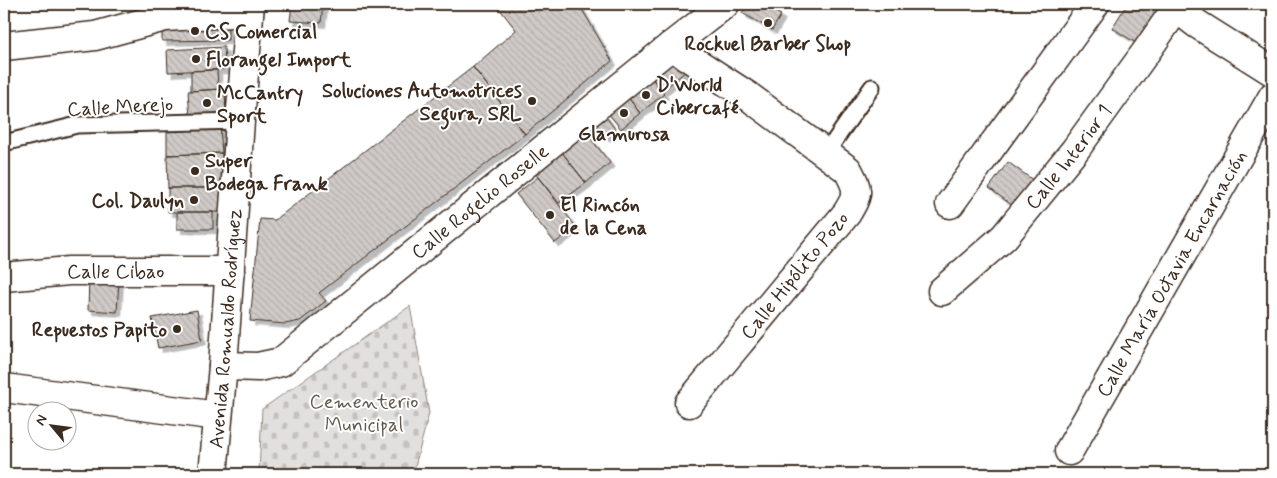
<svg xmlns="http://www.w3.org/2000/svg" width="1277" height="478" font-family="Mynerve,sans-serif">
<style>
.cemetery{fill:url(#cemetery-stones);stroke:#8e857e}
.building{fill:url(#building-back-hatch);stroke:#3b2a1e;filter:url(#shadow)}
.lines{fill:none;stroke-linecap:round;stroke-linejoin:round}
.service-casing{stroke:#3b2a1e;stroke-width:19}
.minor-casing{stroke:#3b2a1e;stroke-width:31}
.tertiary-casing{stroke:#3b2a1e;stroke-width:31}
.secondary-casing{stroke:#3b2a1e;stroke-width:31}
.service{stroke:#fff;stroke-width:15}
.minor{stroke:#fff;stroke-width:28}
.tertiary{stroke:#fff;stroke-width:28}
.secondary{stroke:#fff;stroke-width:28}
.poi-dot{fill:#3b2a1e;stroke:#fff;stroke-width:2}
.labels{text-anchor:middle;stroke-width:4;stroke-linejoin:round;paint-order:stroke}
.poi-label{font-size:20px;font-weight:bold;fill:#3b2a1e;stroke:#fff;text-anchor:start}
.street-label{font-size:20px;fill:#3b2a1e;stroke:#fff}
.park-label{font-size:20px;fill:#65584e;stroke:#fff}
</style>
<defs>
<pattern id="cemetery-stones" width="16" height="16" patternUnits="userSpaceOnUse" patternTransform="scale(1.25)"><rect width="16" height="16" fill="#e2e0de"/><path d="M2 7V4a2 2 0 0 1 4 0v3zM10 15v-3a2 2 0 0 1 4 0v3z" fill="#c3c0be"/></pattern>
<pattern id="building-back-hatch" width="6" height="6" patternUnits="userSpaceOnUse" patternTransform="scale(1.25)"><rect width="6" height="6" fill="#cfcac7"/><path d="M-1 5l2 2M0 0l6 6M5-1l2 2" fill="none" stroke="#b3aeaa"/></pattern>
<filter id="shadow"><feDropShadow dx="4.5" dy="4.5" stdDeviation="0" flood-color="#0004"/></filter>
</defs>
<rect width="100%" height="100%" fill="#fff"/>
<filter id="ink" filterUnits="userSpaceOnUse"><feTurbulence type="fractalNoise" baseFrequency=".02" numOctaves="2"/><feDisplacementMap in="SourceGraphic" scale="10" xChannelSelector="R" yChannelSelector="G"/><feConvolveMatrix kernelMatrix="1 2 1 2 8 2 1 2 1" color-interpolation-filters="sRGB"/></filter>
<g filter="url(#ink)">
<!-- cemetery -->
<path class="cemetery" d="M410,306l19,107 -16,61h-154l3,-65z"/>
<!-- building -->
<path class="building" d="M292,4h31l-2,19 -31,-2z
M506,4h73l33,57 -87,73 -52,-67 43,-37 -17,-22z
M747,4h14l20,11 -9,15 -30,-17z
M1127,4h38l-24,42 -29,-18z
M228,21v19l-66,1v-19z
M224,47l1,22 -57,3 -1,-22z
M678,59l9,11 -25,21 -9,-12z
M473,67l52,67 -206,159 7,8 -26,20 -15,3 -35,-3 10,-102 15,1z
M217,70l1,19 -27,2v-20z
M651,77l13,17 -24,19 -13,-17z
M225,89l1,26 -36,2 -2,-26z
M627,96l13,17 -19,16 -14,-17z
M604,114l11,15 -10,8 -12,-15z
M220,125l2,28 -55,2v-28z
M586,132l24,31 -24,20 -25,-32z
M561,151l25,32 -27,20 -25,-31z
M222,153l-1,35h-53l-1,-33z
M1008,162l29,21 -20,26 -28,-21z
M538,177l38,50 -21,16 -39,-49z
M168,188h53v24h-53z
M177,212h36v17h-36z
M89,277l30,2 -2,33 -29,-2z
M197,310l5,30 -44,8 -6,-30z"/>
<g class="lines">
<!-- service casing -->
<g class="service-casing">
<path id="service" d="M4,143l73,-18 163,-4
M826,153l46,-66"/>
</g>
<!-- minor casing -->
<g class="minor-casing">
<g id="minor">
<path d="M4,46l91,-10 70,-19 84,-5"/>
<path d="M671,46l77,50 100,74c11,21 11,23 -1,43l-158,190"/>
<path d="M950,204l145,-200"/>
<path id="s1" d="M4,277l65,-6h161"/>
<path id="s2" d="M942,291l62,-54 71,-87 73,-101 31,-45"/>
<path d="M4,388l214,28"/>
<path id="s3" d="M1069,451l204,-355"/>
</g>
</g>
<!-- tertiary casing -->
<g class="tertiary-casing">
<g id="tertiary">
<path d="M1171,4l26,20 76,48"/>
<path id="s4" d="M223,366l35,1 23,-5 390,-316 54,-42"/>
</g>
</g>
<!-- secondary casing -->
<g class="secondary-casing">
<g id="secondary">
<path id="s5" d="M213,474l10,-108 17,-245 10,-117"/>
</g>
</g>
<!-- service -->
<use href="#service" class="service"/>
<!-- minor -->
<use href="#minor" class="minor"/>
<!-- tertiary -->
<use href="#tertiary" class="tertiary"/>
<!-- secondary -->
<use href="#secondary" class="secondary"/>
</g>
</g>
<!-- markers -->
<g class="poi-dot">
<circle cx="768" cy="23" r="5"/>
<circle cx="195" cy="31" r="5"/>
<circle cx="196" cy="59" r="5"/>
<circle cx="646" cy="95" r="5"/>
<circle cx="532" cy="101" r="5"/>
<circle cx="207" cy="103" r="5"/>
<circle cx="624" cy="113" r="5"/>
<circle cx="195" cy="171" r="5"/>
<circle cx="194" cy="200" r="5"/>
<circle cx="550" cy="215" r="5"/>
<circle cx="177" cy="329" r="5"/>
</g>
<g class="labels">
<!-- poi labels -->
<g class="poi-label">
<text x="205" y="38">CS Comercial</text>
<text x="768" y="50" text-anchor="middle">Rockuel Barber Shop</text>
<text x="206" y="66">Florangel Import</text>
<text x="656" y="91">D'World<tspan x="656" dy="23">Cibercafé</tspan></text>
<text x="522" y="97" text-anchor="end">Soluciones Automotrices<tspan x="522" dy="23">Segura, SRL</tspan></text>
<text x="217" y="99">McCantry<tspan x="217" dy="23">Sport</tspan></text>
<text x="624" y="140" text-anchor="middle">Glamurosa</text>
<text x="205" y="167">Super<tspan x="205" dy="23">Bodega Frank</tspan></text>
<text x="184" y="207" text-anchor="end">Col. Daulyn</text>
<text x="560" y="211">El Rincón<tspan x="560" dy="23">de la Cena</tspan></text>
<text x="167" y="336" text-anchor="end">Repuestos Papito</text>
</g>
<!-- street labels -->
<g class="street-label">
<text transform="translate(120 106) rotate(-3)" y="7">Calle Merejo</text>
<text dy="7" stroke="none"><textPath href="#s2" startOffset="185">Calle Interior 1</textPath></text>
<text dy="7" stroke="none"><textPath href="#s4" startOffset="314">Calle Rogelio Roselle</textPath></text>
<text dy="7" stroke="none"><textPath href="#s1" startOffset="112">Calle Cibao</textPath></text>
<text dy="7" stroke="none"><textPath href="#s3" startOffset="205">Calle María Octavia Encarnación</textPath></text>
<text transform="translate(794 275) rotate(-51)" y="7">Calle Hipólito Pozo</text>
<text dy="7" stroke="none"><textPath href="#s5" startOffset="146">Avenida Romualdo Rodríguez</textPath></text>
</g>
<!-- park labels -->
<g class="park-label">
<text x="364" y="408">Cementerio<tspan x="364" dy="23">Municipal</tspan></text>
</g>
</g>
<!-- margin -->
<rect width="1277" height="478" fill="none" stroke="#fff" stroke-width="20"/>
<rect x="10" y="10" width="1257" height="458" fill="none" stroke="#3b2a1e" stroke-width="2" filter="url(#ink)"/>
<!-- north arrow -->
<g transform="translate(52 426) rotate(299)"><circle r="24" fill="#ffffff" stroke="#b1aaa5"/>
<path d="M0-4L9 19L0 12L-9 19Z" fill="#3b2a1e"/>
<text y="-8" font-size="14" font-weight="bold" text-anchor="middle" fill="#3b2a1e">N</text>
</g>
</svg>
